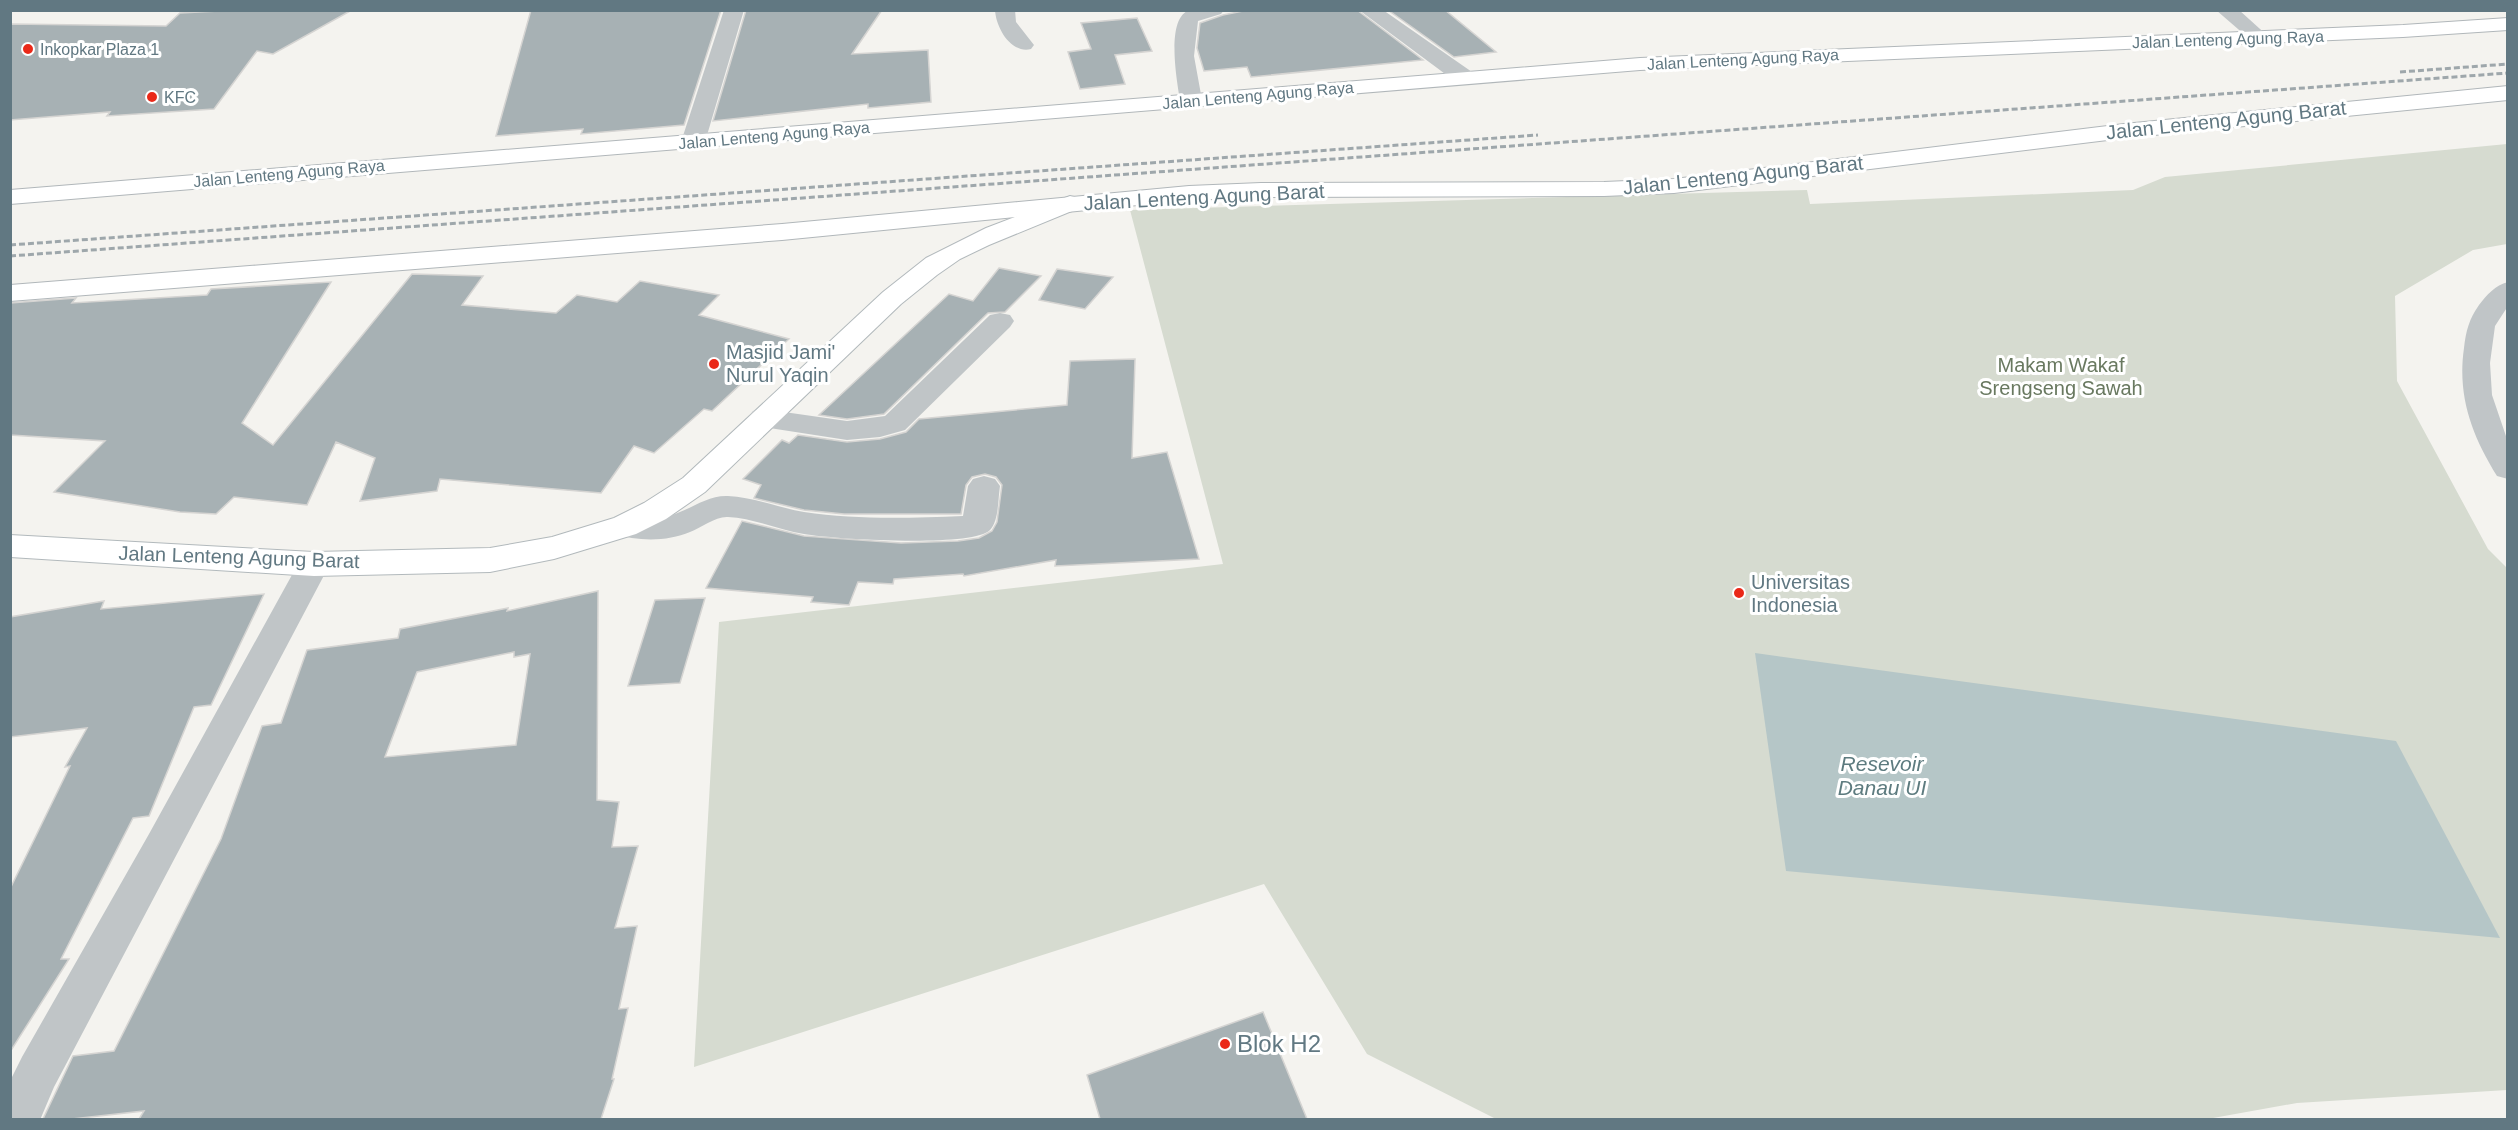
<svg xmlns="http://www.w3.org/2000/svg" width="2518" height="1130" font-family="Arial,sans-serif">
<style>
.green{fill:#d6dbd0}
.water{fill:#b5c6c7}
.building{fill:#a7b1b4;stroke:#d5d4d2;stroke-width:1.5;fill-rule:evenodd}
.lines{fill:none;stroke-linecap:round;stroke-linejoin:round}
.secondary-casing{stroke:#b2b9bc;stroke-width:2}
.primary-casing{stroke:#b1b7ba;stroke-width:2}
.minor{fill:#c0c5c7;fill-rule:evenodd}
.secondary{fill:#fff;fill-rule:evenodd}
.primary{fill:#fff;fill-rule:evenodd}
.rail{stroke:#9ea7ab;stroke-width:3;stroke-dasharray:6 3;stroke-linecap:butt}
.poi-dot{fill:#ea2919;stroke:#fff;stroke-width:2}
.labels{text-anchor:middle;stroke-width:6;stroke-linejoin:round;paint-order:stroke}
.far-street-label{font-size:16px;fill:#617882;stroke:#fff}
.far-poi-label{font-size:16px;fill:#617882;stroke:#fff;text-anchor:start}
.street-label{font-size:20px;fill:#617882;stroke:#fff}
.poi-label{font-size:20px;fill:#617882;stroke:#fff;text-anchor:start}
.park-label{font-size:20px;fill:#697960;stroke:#fff}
.water-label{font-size:21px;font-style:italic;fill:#5d7b7f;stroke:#fff}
.near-poi-label{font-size:24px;fill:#617882;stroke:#fff;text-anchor:start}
</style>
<rect width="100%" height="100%" fill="#f4f3ef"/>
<!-- green -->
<path class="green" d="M2507,144v100l-34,6 -78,46 2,85 91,168 19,19v522l-210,13 -95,17 -706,-1 -129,-65 -103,-170 -570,183 25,-445 504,-58 -93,-354 677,-20 3,14 323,-14 32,-13z"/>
<!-- water -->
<path class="water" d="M1755,653l641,88 104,197 -714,-67z"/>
<!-- building -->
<path class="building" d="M239,10h113l-79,44 -16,-3 -43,58 -107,7 3,-4 -100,8v-96l156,2 14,-13z
M531,10h190l-37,115 -103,9 2,-5 -87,7z
M746,10h136l-30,44 76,-4 3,52 -63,6v-4l-155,17z
M1248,10h109l66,50 -172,17 -4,-10 -43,4 -7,-23 3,-25 23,-8z
M1388,10h57l51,42 -42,5z
M1137,18l15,33 -37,4 10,29 -45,5 -12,-37 23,-3 -10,-26z
M999,268l42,8 -36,36 -17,1 -104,101 -37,5 -28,-4 130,-121 24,7z
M1057,269l56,8 -28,32 -46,-9z
M412,274l71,2 -21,29 94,8 21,-18 40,7 23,-21 79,14 -20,20 90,24 -77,72 -8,-2 -50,44 -20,-7 -33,47 -161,-14 -3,12 -77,10 15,-43 -39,-16 -29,63 -73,-8 -18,17 -36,-2 -126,-20 51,-51 -95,-6v-132l66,-5 -4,5 135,-8 4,-6 120,-7 -89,141 31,22z
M1135,359l-3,99 35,-6 32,107 -144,7 1,-6 -92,16 -1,-2 -69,5 -1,5 -35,-2 -9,23 -38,-3 2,-5 -107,-9 36,-67 62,15 97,7 57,-2 21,-3 13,-7 5,-9 5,-37 -6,-8 -11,-3 -13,3 -6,8 -5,29h-117l-40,-4 -50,-12 7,-13 -18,-6 39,-39 7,3 9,-8 49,7 33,-3 26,-7 13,-13 148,-14 3,-44z
M598,591l-1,209 22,2 -7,45 26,-1 -23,82 22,-2 -18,83 9,-1 -16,71h2l-13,40h-462l5,-8 -72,8h-29l30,-63 41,-5 107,-212 41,-113 19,-3 26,-73 91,-12 2,-9 108,-21 -1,3zM514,652v5l16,-3 -14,91 -131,12 32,-85z
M264,594l-53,111 -17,2 -45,109 -16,2 -72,141h8l-59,93v-163l60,-123 -5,1 22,-39 -77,9v-120l94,-16 -3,8z
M705,598l-25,85 -52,3 27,-86z
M1263,1012l44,107h-207l-13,-44z"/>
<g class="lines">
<!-- secondary casing -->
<g class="secondary-casing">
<path id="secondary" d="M1070,196l9,2 3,5 -3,5 -90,37 -29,14 -23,16 -36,29 -196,188 -39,27 -30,15 -82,25 -64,13 -176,4 -304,-19v-22l304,17 176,-4 62,-11 62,-19 30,-15 39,-25 200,-186 43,-34 60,-30z"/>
</g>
<!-- primary casing -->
<g class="primary-casing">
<path id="primary" d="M2508,18v12l-105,7 -763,33 -1630,134v-14l1630,-132 763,-33z
M2508,86v14l-384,38 -450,55 -70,3 -343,1 -72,3 -407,40 -772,61v-16l772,-61 407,-38 72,-3 343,-1 70,-3 450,-55z"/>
</g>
<!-- minor -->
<path class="minor" d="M724,10h20l-39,132 -4,5 -8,2 -8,-2 -4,-5z
M995,10h20l1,12 18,23 -3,4c-20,5 -35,-21 -36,-39z
M1190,10h34l-3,4 -23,7 -4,35 8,44 -3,5 -8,2 -8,-2 -3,-5c-3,-19 -15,-83 10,-90z
M1359,10h24l89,62 3,5 -3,5 -8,1 -8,-1z
M2216,10h23l31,28 -3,4 -7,2 -7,-2z
M2508,282v24l-13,20 -5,37 2,32 16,47v37l-11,-3c-25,-40 -40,-80 -33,-128 2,-17 5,-29 15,-43 8,-10 16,-20 29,-23z
M1000,313l10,2 4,6 -4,6 -105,103 -25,7 -33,3 -84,-13 -10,-2 -5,-7 5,-7 10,-2 84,12 38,-5 105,-101z
M984,476l11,3 5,7c-2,12 -1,35 -10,44 -17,18 -158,9 -186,4 -25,-4 -51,-16 -76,-17 -12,-1 -27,11 -38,15 -23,10 -53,9 -76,2l-5,-8 5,-8c19,-5 39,2 58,-3 19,-6 36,-20 56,-19 25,1 51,12 76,16 52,8 107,6 159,4l5,-30 5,-7z
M314,552l12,4 4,8 -276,523 -14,33h-30v-39l12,-24 127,-223 149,-270 4,-8z"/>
<!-- secondary -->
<use href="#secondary" class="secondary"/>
<!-- primary -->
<use href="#primary" class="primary"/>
<!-- rail -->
<path class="rail" d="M2400,72l108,-8
M10,245l1528,-110
M10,256l2498,-183"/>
</g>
<!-- markers -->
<g class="poi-dot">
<circle cx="28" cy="49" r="6"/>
<circle cx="152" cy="97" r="6"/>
<circle cx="714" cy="364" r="6"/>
<circle cx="1739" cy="593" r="6"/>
<circle cx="1225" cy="1044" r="6"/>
</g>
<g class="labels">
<!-- far-street labels -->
<g class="far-street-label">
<text transform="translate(2228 39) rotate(-2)" y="6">Jalan Lenteng Agung Raya</text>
<text transform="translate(1743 59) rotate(-3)" y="6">Jalan Lenteng Agung Raya</text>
<text transform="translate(1258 95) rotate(-5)" y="6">Jalan Lenteng Agung Raya</text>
<text transform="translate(774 135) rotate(-5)" y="6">Jalan Lenteng Agung Raya</text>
<text transform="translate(289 173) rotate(-5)" y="6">Jalan Lenteng Agung Raya</text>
</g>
<!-- far-poi labels -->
<g class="far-poi-label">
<text x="40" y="55">Inkopkar Plaza 1</text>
<text x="164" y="103">KFC</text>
</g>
<!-- street labels -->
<g class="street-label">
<text transform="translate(2226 120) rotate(-6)" y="7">Jalan Lenteng Agung Barat</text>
<text transform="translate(1743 175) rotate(-6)" y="7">Jalan Lenteng Agung Barat</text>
<text transform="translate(1204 197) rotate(-3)" y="7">Jalan Lenteng Agung Barat</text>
<text transform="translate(239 557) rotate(2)" y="7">Jalan Lenteng Agung Barat</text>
</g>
<!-- poi labels -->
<g class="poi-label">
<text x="726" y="359">Masjid Jami'<tspan x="726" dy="23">Nurul Yaqin</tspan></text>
<text x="1751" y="589">Universitas<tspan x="1751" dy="23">Indonesia</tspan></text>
</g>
<!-- park labels -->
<g class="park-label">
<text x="2061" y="372">Makam Wakaf<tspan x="2061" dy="23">Srengseng Sawah</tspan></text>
</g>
<!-- water labels -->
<g class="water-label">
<text x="1882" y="771">Resevoir<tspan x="1882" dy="24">Danau UI</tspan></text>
</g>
<!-- near-poi labels -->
<g class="near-poi-label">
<text x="1237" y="1052">Blok H2</text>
</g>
</g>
<!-- border -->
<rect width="2518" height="1130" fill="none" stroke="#617882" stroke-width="24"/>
</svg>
